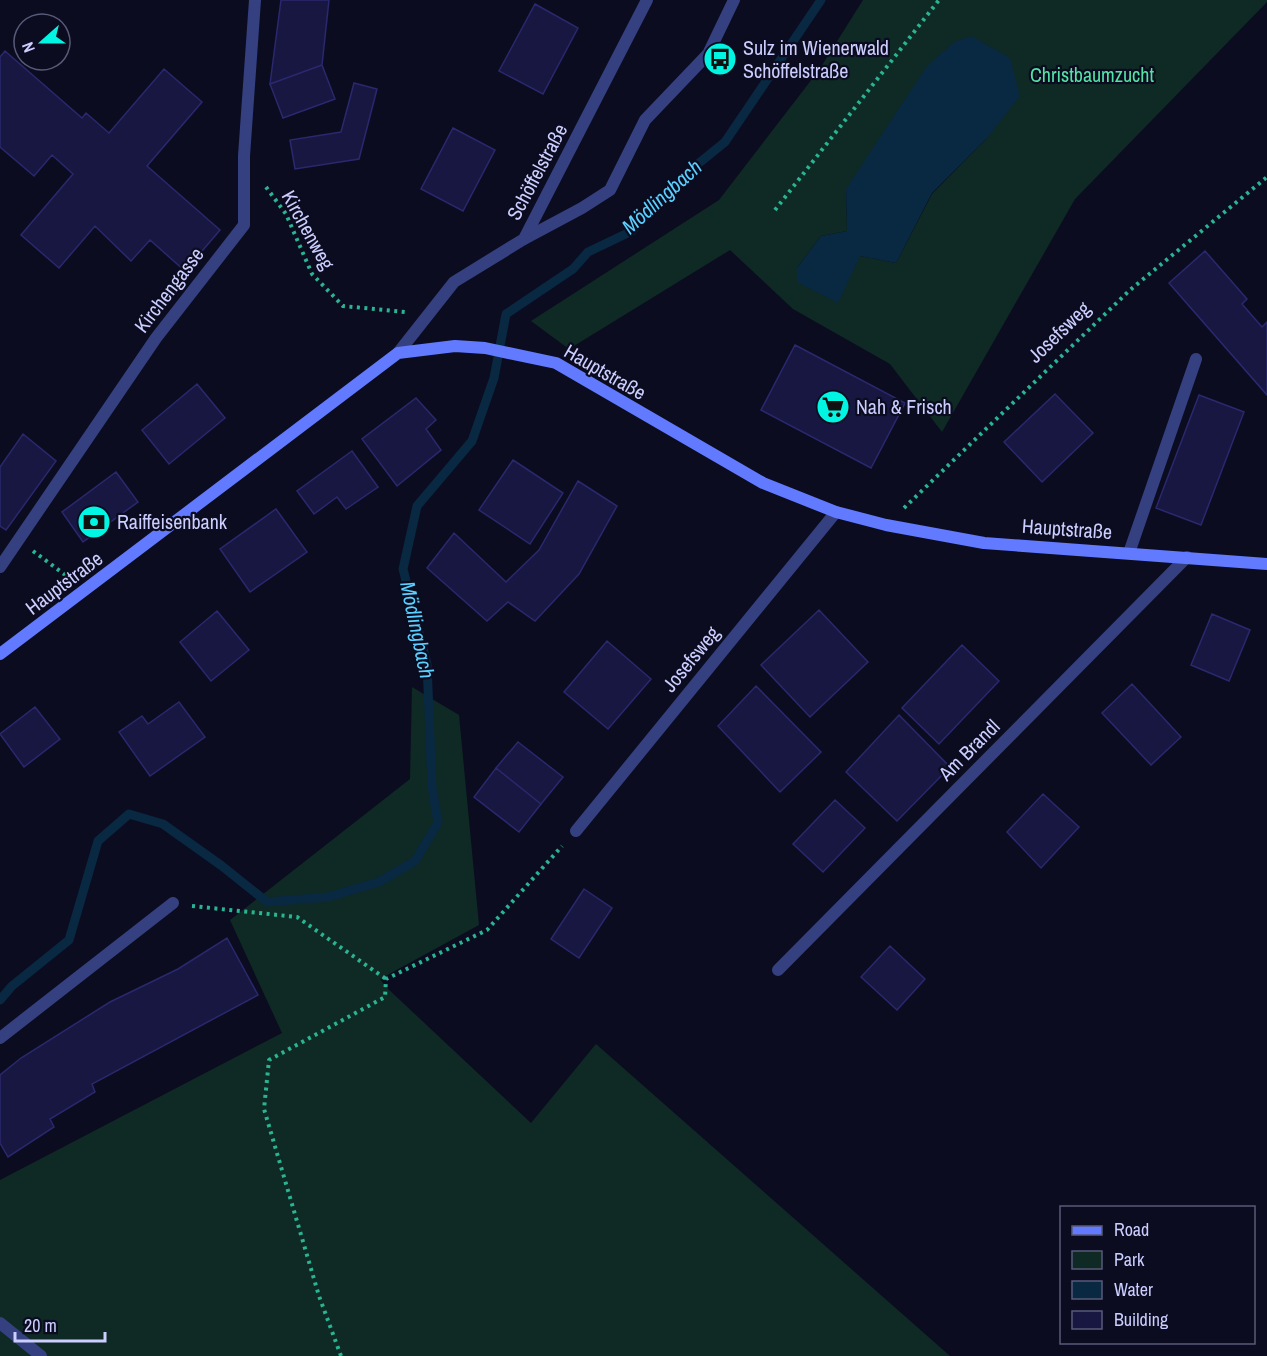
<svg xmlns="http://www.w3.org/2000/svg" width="1267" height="1356" font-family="'Archivo Narrow',sans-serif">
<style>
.green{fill:#0f2a24;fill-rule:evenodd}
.water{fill:#092841}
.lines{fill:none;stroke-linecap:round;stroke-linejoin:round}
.stream{stroke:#092841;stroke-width:9}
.building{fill:#181741;stroke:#2a286e;stroke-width:1.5}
.path{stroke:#29b493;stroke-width:4;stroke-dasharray:3 4.5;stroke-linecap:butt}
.service{stroke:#354081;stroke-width:12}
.minor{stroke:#354081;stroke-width:12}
.secondary{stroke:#627aff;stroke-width:12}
.labels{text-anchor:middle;stroke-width:4.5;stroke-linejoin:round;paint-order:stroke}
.poi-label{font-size:20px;fill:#cbceff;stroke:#0c0c20;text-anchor:start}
.park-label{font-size:20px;fill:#53e3a5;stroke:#0c0c20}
.street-label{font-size:20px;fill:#cbceff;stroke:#0c0c20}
.water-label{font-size:21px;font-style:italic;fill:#59d0ff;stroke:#0c0c20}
</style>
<rect width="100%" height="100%" fill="#0c0c20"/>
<!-- green -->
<path class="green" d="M863,0h404v2l-192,197 -133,233 -52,-68 -97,-55 -63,-59 -161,99 -38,-28 188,-121 100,-130zM987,138l-55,56 -36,69 -36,-7 -63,12 24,-32 26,-5 -1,-42z
M412,687l47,28 20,210 -99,54 6,8 145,136 65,-79 354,312h-950v-176l282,-147 -52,-113 180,-141z"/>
<!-- water -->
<path class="water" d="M971,36l39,22 10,38 -33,42 -55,55 -36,70 -36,-7 -22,47 -41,-21v-14l24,-32 26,-5 -1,-42 81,-123 27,-24z"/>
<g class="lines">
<!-- stream -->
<path class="stream" d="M0,1000l12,-14 57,-46 29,-99 31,-27 34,10 59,42 45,36 61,-5 51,-15 36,-21 23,-38 -6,-37 -5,-122 -24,-95 14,-63 55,-65 22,-63 12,-64 67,-45 15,-17 44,-21 56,-59 37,-30 96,-142"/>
</g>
<!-- building -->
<path class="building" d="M281,0h48l-7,65 -52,19z
M535,4l43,24 -35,66 -44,-23z
M5,51l77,67 4,-5 23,20 55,-64 38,33 -55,64 73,64 -35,41 -35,-31 -19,21 -36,-35 -36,42 -38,-33 52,-61 -21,-19 -18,21 -34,-29v-90z
M322,65l13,34 -52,19 -13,-34z
M354,83l23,6 -18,70 -64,10 -5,-29 51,-8z
M453,128l42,22 -32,61 -42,-22z
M1205,251l42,48 -5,5 20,23 5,-5v73l-98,-112z
M795,345l110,58 -34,65 -110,-58z
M197,384l28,34 -56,46 -27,-34z
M1055,394l38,39 -51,49 -38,-40z
M1199,395l45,17 -43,113 -45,-17z
M416,398l20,22 -10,9 15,21 -44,36 -35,-47z
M23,434l33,27 -50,69 -6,-4v-59z
M352,451l26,36 -32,22 -9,-12 -23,17 -17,-23z
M513,460l50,33 -33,51 -51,-34z
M116,472l22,30 -55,40 -21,-30z
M578,481l39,25 -38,68 -44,47 -27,-19 -21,19 -60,-53 27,-35 52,49 33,-32z
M276,509l31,43 -57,40 -30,-43z
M819,610l49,52 -58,55 -49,-52z
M217,611l32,39 -38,31 -31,-39z
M1212,614l38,16 -21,51 -38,-16z
M607,641l44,38 -43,50 -44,-37z
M962,645l37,36 -60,63 -37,-36z
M1132,684l49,53 -30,28 -49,-52z
M756,686l65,66 -41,40 -62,-66z
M179,702l26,35 -55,39 -31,-44 23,-16 6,8z
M35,707l25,32 -36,28 -24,-33z
M899,715l51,52 -53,54 -51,-49z
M518,742l45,35 -22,27 -45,-36z
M496,768l45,36 -22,28 -45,-35z
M1043,794l36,33 -38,41 -34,-36z
M835,800l30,28 -42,44 -30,-28z
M584,889l28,19 -33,50 -28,-19z
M227,938l31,57 -166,89 3,8 -45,27 4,8 -46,30 -8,-14v-68l21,-17 89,-56 68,-33z
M890,946l35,33 -28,31 -36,-33z"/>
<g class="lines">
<!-- path -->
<path class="path" d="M266,187l20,27 26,60 31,32 62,6
M775,210l164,-210
M904,508l226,-218 137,-113
M33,551l35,26
M192,906l105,11 89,62
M341,1356l-22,-60 -55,-187 5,-49 116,-63 1,-18 101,-49 75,-84"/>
<!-- service -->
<path class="service" d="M524,239l58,-31 28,-18 35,-70 63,-66 26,-54
M1129,553l67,-194"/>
<!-- minor -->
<path class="minor" d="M398,353l56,-71 70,-43 123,-239
M0,567l156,-229 88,-113v-69l11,-156
M576,831l260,-319
M778,970l409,-413
M0,1038l173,-135
M0,1323l41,33"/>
<!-- secondary -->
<path class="secondary" d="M0,654l398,-301 57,-7 30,2 71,15 207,120 73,29 50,13 98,18 283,21"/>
</g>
<!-- icons -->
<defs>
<g id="bus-disc" transform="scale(1.725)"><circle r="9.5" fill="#00f6e2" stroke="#0c0c20"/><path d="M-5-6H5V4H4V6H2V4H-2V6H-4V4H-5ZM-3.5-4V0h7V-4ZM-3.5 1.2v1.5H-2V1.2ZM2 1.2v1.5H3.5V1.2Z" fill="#111"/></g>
<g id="supermarket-disc" transform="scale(1.725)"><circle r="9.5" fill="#00f6e2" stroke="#0c0c20"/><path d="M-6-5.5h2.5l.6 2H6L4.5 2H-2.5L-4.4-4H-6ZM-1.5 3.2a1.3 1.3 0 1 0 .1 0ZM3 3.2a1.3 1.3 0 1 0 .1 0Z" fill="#111"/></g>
<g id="bank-disc" transform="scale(1.725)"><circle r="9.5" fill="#00f6e2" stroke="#0c0c20"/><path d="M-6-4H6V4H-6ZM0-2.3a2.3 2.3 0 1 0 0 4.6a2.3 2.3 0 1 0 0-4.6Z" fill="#111"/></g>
</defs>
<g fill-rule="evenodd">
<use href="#bus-disc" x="720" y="59"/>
<use href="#supermarket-disc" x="833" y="407"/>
<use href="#bank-disc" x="94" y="522"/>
</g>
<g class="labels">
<!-- poi labels -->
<g class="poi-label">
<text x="743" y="55">Sulz im Wienerwald<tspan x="743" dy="23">Schöffelstraße</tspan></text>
<text x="856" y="414">Nah &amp; Frisch</text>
<text x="117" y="529">Raiffeisenbank</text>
</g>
<!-- park labels -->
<g class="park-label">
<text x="1092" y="82">Christbaumzucht</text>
</g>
<!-- street labels -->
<g class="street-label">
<text transform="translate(537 172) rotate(-62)" y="7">Schöffelstraße</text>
<text transform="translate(308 230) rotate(61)" y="7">Kirchenweg</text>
<text transform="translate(169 290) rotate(-53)" y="7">Kirchengasse</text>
<text transform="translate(1059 332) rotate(-44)" y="7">Josefsweg</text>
<text transform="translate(605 372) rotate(30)" y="7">Hauptstraße</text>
<text transform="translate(1067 529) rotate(4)" y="7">Hauptstraße</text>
<text transform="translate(64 583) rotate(-37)" y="7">Hauptstraße</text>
<text transform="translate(691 659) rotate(-51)" y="7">Josefsweg</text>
<text transform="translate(969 750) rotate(-45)" y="7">Am Brandl</text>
</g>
<!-- water labels -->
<g class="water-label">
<text transform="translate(662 197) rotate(-42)" y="7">Mödlingbach</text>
<text transform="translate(417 630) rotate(78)" y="7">Mödlingbach</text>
</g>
</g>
<!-- legend -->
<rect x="1060" y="1206" width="195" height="138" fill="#0c0c20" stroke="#585a79" stroke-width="1.5"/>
<rect x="1072" y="1226" width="30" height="9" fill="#627aff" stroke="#585a79" stroke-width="1.5"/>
<text x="1114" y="1236" font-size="18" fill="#cbceff">Road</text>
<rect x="1072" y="1251" width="30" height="18" fill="#0f2a24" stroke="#585a79" stroke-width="1.5"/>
<text x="1114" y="1266" font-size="18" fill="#cbceff">Park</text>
<rect x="1072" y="1281" width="30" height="18" fill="#092841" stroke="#585a79" stroke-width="1.5"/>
<text x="1114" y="1296" font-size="18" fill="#cbceff">Water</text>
<rect x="1072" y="1311" width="30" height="18" fill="#181741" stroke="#585a79" stroke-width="1.5"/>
<text x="1114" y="1326" font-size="18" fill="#cbceff">Building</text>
<!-- north arrow -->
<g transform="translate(42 42) rotate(249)"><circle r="28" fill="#0c0c20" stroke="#585a79" stroke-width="1.5"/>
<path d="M0-4.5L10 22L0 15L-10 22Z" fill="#00f6e2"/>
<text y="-9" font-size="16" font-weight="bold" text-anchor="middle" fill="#cbceff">N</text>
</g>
<!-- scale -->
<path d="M15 1332v9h90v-9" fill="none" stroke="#cbceff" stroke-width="3"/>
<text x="24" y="1332" font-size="18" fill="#cbceff" stroke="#0c0c20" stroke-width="4.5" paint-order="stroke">20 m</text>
</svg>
